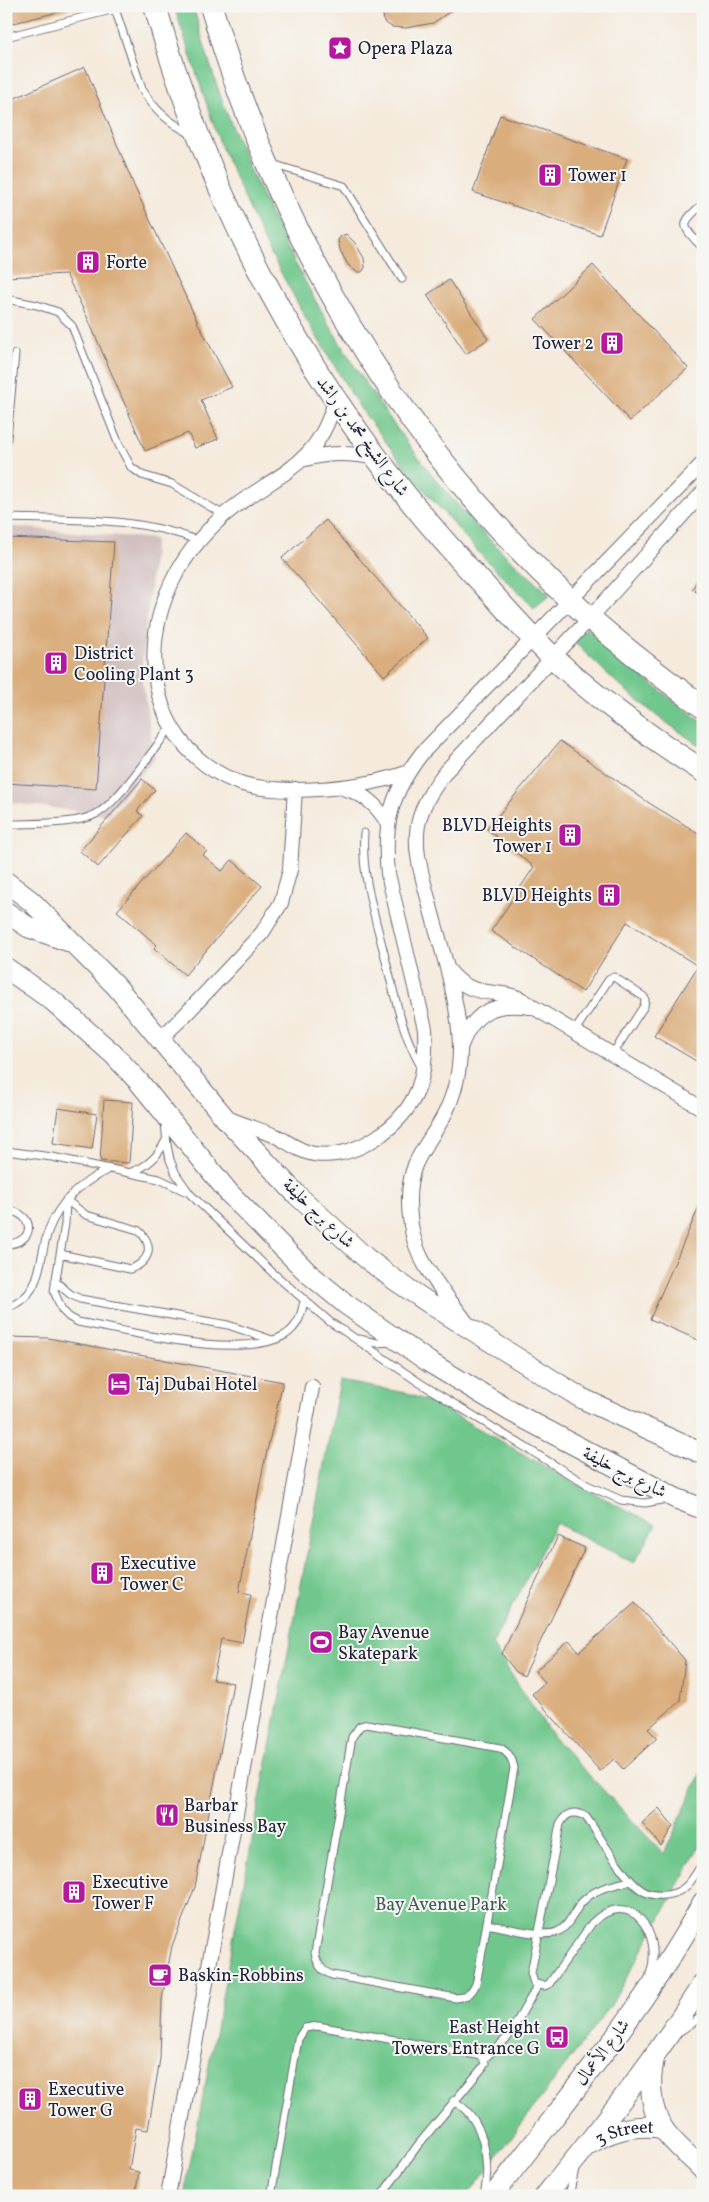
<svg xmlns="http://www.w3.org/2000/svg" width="709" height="2202" font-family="Vollkorn,Amiri,serif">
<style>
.industrial{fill:#d2bfc0}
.green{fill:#70c78d;stroke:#497464}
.building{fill:#daad7d}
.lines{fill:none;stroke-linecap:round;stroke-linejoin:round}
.lane-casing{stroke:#6c6873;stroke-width:9}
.street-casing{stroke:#6c6873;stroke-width:16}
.secondary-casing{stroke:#6c6873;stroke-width:22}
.primary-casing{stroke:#6c6873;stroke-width:24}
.lane{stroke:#fff;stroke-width:7}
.street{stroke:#fff;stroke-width:14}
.secondary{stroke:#fff;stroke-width:20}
.primary{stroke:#fff;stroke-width:22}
.labels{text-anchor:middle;stroke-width:4;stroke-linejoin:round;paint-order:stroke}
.poi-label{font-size:18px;fill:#22223b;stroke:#f6f6f2;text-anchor:start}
.street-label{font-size:18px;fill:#22223b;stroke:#f6f6f2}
.park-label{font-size:18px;fill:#3d5c58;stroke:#f6f6f2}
</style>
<rect width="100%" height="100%" fill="#f6f6f2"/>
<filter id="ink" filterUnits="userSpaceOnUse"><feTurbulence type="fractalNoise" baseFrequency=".02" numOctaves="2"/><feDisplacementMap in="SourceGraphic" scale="10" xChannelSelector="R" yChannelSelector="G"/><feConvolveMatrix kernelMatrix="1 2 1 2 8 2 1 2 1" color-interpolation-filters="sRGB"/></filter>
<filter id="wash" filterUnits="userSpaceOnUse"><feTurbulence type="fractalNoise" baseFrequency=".0096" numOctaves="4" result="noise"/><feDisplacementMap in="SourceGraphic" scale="20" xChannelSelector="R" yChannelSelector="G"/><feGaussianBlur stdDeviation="1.12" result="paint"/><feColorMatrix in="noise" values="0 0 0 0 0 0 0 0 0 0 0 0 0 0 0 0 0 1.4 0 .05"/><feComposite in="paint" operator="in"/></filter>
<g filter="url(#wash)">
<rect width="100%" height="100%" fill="#f5eadc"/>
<!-- industrial -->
<path class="industrial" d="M6,526l149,13 -14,135 14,84 -48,57 -101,-13z"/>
<!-- green -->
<path class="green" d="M174,6h19c11,39 22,78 37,115 60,150 148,304 261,420 19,19 40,36 59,54l-16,13 -55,-55 -67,-77 -52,-68 -51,-84 -44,-81 -45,-99z
M587,628l41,38 75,57v25l-46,-32 -40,-33 -44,-42z
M340,1381l66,12 33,13 128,73 89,46 -22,38 -78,-40 -64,122 61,92 111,117 39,-86v70l-19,38 -73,129 -144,191h-283z"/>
<g id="blocks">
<!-- building -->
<path class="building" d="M6,6h72v1l-72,18z
M389,6h69l-25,17 -27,5 -14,-1 -8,-5 -1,-8z
M85,67l50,121 64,137 33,62 -31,13 17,39 -23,9 -7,-15 -43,18 -57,-132 -22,-45 -60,3v-175z
M500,115l127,44 -27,76 -127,-43z
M346,234l9,9 9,15 1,10 -3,4h-5l-9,-7 -8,-15 -2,-10 3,-4z
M593,265l95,103 -58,53 -95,-102z
M449,280l39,59 -22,15 -39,-59z
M326,520l102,118 -44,38 -102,-118z
M6,538l108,4 -18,247 -90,-6z
M703,572v24l-11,-7z
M560,741l89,62 54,33v229l-49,-29 44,-70 -71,-44 -44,70 -92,-61 43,-64 -47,-38z
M142,779l13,11 -18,21 6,5 -45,51 -18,-16z
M186,833l21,18 -4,4 19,16 10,-11 30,26 -77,89 -31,-27 3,-3 -40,-34z
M104,1100l29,2 -4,61 -29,-2z
M58,1108l39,6 -5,35 -39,-6z
M703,1198v144l-53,-23z
M6,1337l42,1 235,44 -20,86 -24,124 12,2 -9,49 -21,-4 -8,41 20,3 -38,204 -23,59 -10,53 -2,60 -12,71 -12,-2 -7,42 10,2 -4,24h-129z
M558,1536l27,12 -61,128 -8,-4 -14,-18z
M635,1603l50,57 -5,41 -32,28 9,9 -34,31 -9,-10 -14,12 -68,-77 13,-12 -10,-11 34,-30 10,11z
M659,1808l14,18 -12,20 -19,-23z"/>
</g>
</g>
<g filter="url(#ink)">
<use href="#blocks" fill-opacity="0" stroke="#6c6873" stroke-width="1"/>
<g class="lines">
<!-- lane casing -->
<g class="lane-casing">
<path id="lane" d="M114,6l28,83c13,22 28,34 51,46
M6,37l109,-28
M272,164l72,22 58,93
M703,204c-25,21 -21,22 0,44
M6,299l31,6 21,7 14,14 47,119 12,22 11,8 30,9 52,31
M6,448l9,-94
M6,518c65,2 132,-2 193,23
M12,824c24,-1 63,1 84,-10 21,-10 59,-67 75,-87
M364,833c-3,41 10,80 20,120 10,39 17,80 38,115
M574,1032l36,-54 4,-1 30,20 1,3 -1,6 -32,49
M165,1121l2,24 3,15 6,14 14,20 83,79 57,49 17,11
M6,1151l46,6 107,22 26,12
M131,1172c17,-5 27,-16 35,-32
M66,1200l-1,24 -11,67 8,19 7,7 9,5c51,9 162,39 207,13 13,-8 17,-21 19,-36
M6,1210c31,3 29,34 0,34
M60,1254l70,15c20,-7 25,-24 8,-39l-52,-15 -20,-15
M55,1281l15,13 10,5 148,26 44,15
M6,1308c39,-13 31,-48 43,-79 11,-28 32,-46 58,-59
M344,1331l76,52 167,102 34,15 24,3 22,-4
M359,1339l18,4 14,-1
M367,1724l133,24c9,5 12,10 14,20l-37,212c-3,12 -9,17 -21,18l-124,-23c-10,-4 -15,-10 -17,-22l37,-216 8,-11z
M487,1924c17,3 55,14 70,8 12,-5 17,-21 25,-30 13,-14 30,-17 49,-21
M650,1974c14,-41 -20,-88 -58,-51l-43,61 -5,2 -10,-3 -3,-10 29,-149c6,-12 15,-14 26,-7 14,19 36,59 54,72 12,9 32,8 44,-1 8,-6 13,-17 19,-25
M677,2033l26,-17
M484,2059l24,-22 30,-52
M453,2101c32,16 38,63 31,95
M271,2196l27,-157 7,-11 13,-2 164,30 3,7 -2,4 -65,78 -37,51
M569,2196l6,-27"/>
</g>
<!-- street casing -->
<g class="street-casing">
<path id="street" d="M335,401c-19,70 -63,73 -112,115 -21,19 -40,42 -52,68 -29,61 -22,139 35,181 11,8 24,15 37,19 42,12 122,4 163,-11
M305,459c25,-7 47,-6 73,-1
M345,789c20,5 32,17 42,33
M447,968c29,39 55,13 86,39l170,102
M161,1038l23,-22 78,-83 19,-30 9,-33 5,-81
M460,1048c13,-36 32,-46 70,-41
M229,1119c15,6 31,11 47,17 12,6 24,16 38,18 41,6 89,-27 104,-65 7,-19 8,-40 7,-60l-37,-155c-5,-51 3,-81 34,-121l281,-290
M466,1322c-22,-31 -50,-58 -55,-97 -3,-19 -3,-42 4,-60 6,-14 15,-26 23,-39 14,-22 22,-50 22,-76 0,-48 -18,-98 -30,-144 -7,-28 -19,-60 -10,-89 5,-17 15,-31 26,-46l145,-154 112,-125
M168,2196l144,-809"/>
</g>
<!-- secondary casing -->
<g class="secondary-casing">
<g id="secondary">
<path d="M6,882l25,19 85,85 109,132 72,77 69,63 29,22 34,23 152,95 122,56"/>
<path d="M6,912l22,15 40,14"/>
<path d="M6,968l47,33 60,53 27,29 89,110 79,80 39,32 82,57 83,50 163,86 28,11"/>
<path d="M655,2055c-6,23 -6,51 7,72 10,16 28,29 41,43"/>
<path id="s1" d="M591,2143c22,-14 46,-19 72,-15"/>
<path d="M493,2196c72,-95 153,-189 210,-294"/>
<path d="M545,2196c56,-68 111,-138 158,-213"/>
</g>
</g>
<!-- primary casing -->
<g class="primary-casing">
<path id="primary" d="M155,6c63,222 170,410 328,578 16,17 32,36 49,53 48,49 113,97 171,134
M211,6c65,225 188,434 359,594 41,38 87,74 133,107"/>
</g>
<!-- lane -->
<use href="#lane" class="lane"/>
<!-- street -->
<use href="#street" class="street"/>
<!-- secondary -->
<use href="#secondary" class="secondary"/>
<!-- primary -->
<use href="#primary" class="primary"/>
</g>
</g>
<!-- icons -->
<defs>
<g id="sight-square" transform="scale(1.25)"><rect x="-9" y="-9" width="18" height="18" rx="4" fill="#b5179e" stroke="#f6f6f2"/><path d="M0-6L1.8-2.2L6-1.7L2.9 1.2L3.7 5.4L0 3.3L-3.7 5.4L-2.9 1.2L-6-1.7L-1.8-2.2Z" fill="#fff"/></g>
<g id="building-square" transform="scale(1.25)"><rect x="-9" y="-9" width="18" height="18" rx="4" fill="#b5179e" stroke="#f6f6f2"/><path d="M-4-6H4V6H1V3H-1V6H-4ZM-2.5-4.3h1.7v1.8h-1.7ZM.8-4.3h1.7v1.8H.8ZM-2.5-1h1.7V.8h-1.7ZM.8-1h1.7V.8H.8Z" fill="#fff"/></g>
<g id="hotel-square" transform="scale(1.25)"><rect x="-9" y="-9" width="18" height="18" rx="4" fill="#b5179e" stroke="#f6f6f2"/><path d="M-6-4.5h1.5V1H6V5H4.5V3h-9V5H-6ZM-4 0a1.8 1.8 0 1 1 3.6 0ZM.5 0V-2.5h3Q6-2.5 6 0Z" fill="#fff"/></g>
<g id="stadium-square" transform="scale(1.25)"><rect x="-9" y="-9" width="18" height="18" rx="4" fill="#b5179e" stroke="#f6f6f2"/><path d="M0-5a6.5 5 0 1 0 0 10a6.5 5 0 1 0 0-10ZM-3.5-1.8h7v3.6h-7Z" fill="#fff"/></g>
<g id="restaurant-square" transform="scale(1.25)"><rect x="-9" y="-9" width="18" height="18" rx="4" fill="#b5179e" stroke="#f6f6f2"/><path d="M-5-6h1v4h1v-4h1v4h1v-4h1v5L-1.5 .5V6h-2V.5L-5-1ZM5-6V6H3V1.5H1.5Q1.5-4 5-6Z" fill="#fff"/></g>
<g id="cafe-square" transform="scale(1.25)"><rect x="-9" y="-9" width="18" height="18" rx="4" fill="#b5179e" stroke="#f6f6f2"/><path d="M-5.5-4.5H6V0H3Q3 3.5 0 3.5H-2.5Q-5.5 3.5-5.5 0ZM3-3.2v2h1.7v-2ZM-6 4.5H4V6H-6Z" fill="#fff"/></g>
<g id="bus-square" transform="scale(1.25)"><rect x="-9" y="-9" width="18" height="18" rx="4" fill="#b5179e" stroke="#f6f6f2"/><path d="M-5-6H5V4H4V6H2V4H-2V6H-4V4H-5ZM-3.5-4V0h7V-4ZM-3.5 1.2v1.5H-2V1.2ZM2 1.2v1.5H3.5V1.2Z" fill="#fff"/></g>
</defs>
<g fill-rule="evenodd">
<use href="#sight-square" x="340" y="48"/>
<use href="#building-square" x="550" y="175"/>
<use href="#building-square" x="88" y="262"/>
<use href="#building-square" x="612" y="343"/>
<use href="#building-square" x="56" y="663"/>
<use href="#building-square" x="570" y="835"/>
<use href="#building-square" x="609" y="895"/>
<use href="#hotel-square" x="119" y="1384"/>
<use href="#building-square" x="102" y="1573"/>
<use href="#stadium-square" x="321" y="1642"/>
<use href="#restaurant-square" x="167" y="1815"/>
<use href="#building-square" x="74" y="1892"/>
<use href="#cafe-square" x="160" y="1975"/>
<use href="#bus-square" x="557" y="2037"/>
<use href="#building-square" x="30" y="2099"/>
</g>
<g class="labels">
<!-- poi labels -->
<g class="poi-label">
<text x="358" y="54">Opera Plaza</text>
<text x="568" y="181">Tower 1</text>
<text x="106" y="268">Forte</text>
<text x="594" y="349" text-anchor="end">Tower 2</text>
<text x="74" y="659">District<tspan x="74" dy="21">Cooling Plant 3</tspan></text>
<text x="552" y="831" text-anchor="end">BLVD Heights<tspan x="552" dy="21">Tower 1</tspan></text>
<text x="592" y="901" text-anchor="end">BLVD Heights</text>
<text x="136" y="1390">Taj Dubai Hotel</text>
<text x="120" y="1569">Executive<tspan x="120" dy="21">Tower C</tspan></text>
<text x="338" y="1638">Bay Avenue<tspan x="338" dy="21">Skatepark</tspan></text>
<text x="184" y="1811">Barbar<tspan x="184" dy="21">Business Bay</tspan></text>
<text x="92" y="1888">Executive<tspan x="92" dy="21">Tower F</tspan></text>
<text x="178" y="1981">Baskin-Robbins</text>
<text x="540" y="2033" text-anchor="end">East Height<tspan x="540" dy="21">Towers Entrance G</tspan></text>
<text x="48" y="2095">Executive<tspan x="48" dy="21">Tower G</tspan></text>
</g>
<!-- street labels -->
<g class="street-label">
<text transform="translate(363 436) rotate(54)" y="6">شارع الشيخ محمد بن راشد</text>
<text transform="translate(319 1213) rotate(44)" y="6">شارع برج خليفة</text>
<text transform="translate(625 1472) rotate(27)" y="6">شارع برج خليفة</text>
<text transform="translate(602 2052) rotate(-53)" y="6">شارع الأعمال</text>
<text dy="6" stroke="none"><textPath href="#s1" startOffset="36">3 Street</textPath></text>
</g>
<!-- park labels -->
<g class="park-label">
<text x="441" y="1910">Bay Avenue Park</text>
</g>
</g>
<!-- margin -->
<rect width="709" height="2202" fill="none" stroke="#f6f6f2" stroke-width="25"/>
</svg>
